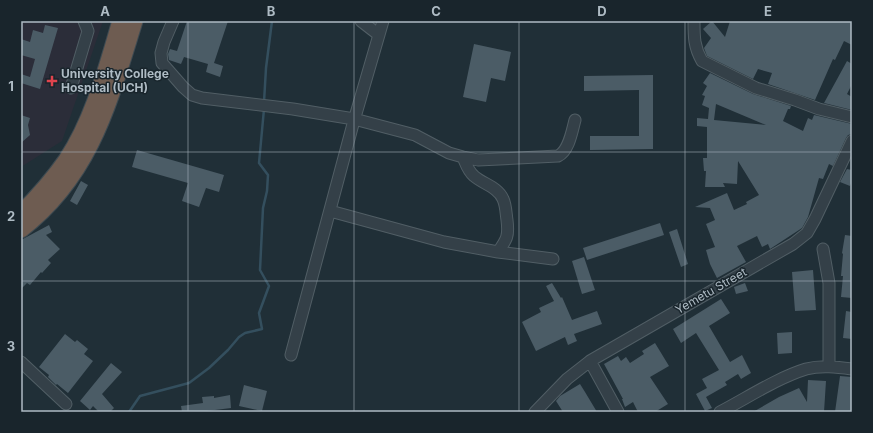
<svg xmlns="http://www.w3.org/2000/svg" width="873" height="433" font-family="Inter,sans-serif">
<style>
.medical{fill:#2b2d39}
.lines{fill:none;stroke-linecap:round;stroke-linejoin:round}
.stream{stroke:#344f5e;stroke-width:2.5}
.building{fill:#4b5c66;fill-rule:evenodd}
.minor-casing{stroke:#515e65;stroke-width:13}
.highway-casing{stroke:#3e4b52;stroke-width:19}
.minor{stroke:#344048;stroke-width:11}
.highway{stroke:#6e5c51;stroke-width:17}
.grid{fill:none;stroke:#aebbc4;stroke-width:1;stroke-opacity:0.55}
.health-dot{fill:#e0444e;stroke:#19252c;stroke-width:1.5}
.labels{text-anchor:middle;stroke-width:3;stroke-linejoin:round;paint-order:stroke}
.poi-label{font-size:12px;font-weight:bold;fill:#aebbc4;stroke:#19252c;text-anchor:start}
.street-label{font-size:12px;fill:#aebbc4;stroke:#19252c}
.neatline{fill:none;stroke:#aebbc4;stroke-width:1.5}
.grid-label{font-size:13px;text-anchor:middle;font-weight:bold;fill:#aebbc4}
</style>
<rect width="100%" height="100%" fill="#202f37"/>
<!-- medical -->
<path class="medical" d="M21,21h82l-41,120 -41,26z"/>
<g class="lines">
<!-- stream -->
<path class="stream" d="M264,102l2,-34 6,-47
M129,412l11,-16 49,-13 20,-15 19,-18 11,-13 6,-4 17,-4 -3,-16 10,-27 -9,-16 3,-62 4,-17 1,-16 -9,-12 5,-54"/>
</g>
<!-- building -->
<path class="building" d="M187,21h41l-14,42 9,3 -3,11 -14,-5 2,-8 -24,-7 -3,7 -12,-4 -1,-6 2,-5 7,2z
M712,21l13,16 5,-16h122v24l-8,-4 -9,19 -2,-1 -18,41 -47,-16 4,-11 -14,-4 -5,10 -46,-23 -3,-8 7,-10 -8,-9z
M45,25l13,3 -18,61 -19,-6v-9l9,3 5,-18 -14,-4v-16l9,3 3,-12 10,3z
M474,44l37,8 -6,29 -14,-3 -5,24 -23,-5z
M847,61l5,3v20l-5,10 5,3v13l-28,-7z
M710,73l43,21 38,12 -1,3h-2l-5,12 20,10 5,-13 4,2 2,-5 38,9v10l-4,1 -2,3 -13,28 -4,-2 -6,15 -4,-1 -11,39 -6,11 -32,21 -2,-5 -6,3 -5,-11 -20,10 9,16 -29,16 -7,-14 -4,-14 9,-3 -9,-23 9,-4 -5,-12 -15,-1 32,-14 7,17 13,-6 -1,-2 13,-7 -21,-34 -1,23 -14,-1 2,4h-20l1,-16h-2l-1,-13h4v-31l-10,-1v-8l11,1 1,-11 -7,-3 3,-9 -3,-1 5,-9 -4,-3zM716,104l50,21 -52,-5z
M653,75v74l-63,1v-14h49v-46l-55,1v-15z
M21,115l9,3 -2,7 2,10 -9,8z
M137,150l87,25 -5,17 -13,-4 -7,19 -17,-6 6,-18 -56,-16z
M847,169l5,1v10l-2,6 -10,-4z
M81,181l7,4 -11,20 -7,-4z
M660,223l4,12 -77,25 -4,-12z
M49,225l3,7 -6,3 14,14 -12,11 3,3 -9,10 -1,-1 -11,13 -3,-2 -6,6v-49z
M677,229l11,35 -7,3 -12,-35z
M845,235l7,1v62l-11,-1 2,-21h-2l2,-22 -1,-1z
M584,257l11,33 -13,4 -10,-33z
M813,270l3,40 -21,1 -3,-39z
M552,283l9,15 1,-1 10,23 25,-9 5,13 -28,10 3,7 -9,4 -3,-8 -29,14 -14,-29 19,-10 -2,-4 15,-7 -8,-15z
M745,283l3,8 -12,3 -2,-7z
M721,299l9,14 -21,13 21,36 12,-7 9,18 -10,6 -3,-5 -13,8 2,3 -21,12 6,11 -7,3 -9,-17 11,-6 -5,-9 17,-9 -23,-37 -15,10 -8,-14z
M846,311l6,1v27l-9,-1z
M792,332v21l-14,1 -1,-21z
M65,334l10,8 2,-2 11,9 -4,5 9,7 -25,32 -11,-9 -1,1 -8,-8 1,-2 -10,-8z
M655,343l14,23 -19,11 18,27 -13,8h-17l-5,-10 -8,5 -3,-8h1l-19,-35 14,-8 3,5 5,-4 4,6 14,-9 -2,-3z
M111,363l11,9 -20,22 12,14 -4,4h-11l-6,-6 -3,4 -10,-9z
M840,376l12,1v35h-17z
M808,380l18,1 -2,31h-71l26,-15 20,-9 8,14z
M580,384l5,8 12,20h-34l-7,-11 4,-5z
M244,385l23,6 -5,20 -23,-5z
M230,395l1,13 -32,4h-17l-1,-6 22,-3 -1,-6 12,-1v2z"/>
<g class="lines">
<!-- minor casing -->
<g class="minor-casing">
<path id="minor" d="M173,21l-9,21 -3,11 1,10 21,24 9,8 10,3 91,11 61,10 61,16 34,18 14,4 15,3 80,-4c11,-5 14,-25 17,-36
M361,21l18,14
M694,21c0,16 0,26 8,40l54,27 39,12 24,9 33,8
M71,88l17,-57 -4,-10
M463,157c3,7 5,14 11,19 9,8 24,11 29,23 3,6 3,15 4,21 2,16 0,19 -9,32
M330,211l114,31 54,10 55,7
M823,249l6,34v83
M291,355l62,-231 30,-103
M590,361l28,51
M21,362l45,42
M535,412l32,-33 23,-18 203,-117 14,-11 8,-14 37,-78
M720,412c27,-14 57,-34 86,-43 15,-4 31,-2 46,0"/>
</g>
<!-- highway casing -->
<g class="highway-casing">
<path id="highway" d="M21,214c17,-17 32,-34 46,-54 27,-41 40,-92 54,-139
M21,229c70,-54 88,-128 113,-208"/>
</g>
<!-- minor -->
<use href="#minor" class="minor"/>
<!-- highway -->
<use href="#highway" class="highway"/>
</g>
<!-- grid -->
<path class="grid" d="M188,21v391M354,21v391M519,21v391M685,21v391M21,152h831M21,281h831"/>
<!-- markers -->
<path class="health-dot" d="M50 75h4v4h4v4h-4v4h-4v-4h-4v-4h4z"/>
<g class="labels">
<!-- poi labels -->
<g class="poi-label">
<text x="61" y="78">University College<tspan x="61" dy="14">Hospital (UCH)</tspan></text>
</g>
<!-- street labels -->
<g class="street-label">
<text transform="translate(711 291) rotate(-30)" y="4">Yemetu Street</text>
</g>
</g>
<!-- border -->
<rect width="873" height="433" fill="none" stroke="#19252c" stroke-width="44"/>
<rect x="22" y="22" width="829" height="389" class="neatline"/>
<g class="grid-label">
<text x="105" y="16">A</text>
<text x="271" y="16">B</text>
<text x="436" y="16">C</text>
<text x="602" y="16">D</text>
<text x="768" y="16">E</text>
<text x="11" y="91">1</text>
<text x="11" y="221">2</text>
<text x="11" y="351">3</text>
</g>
</svg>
